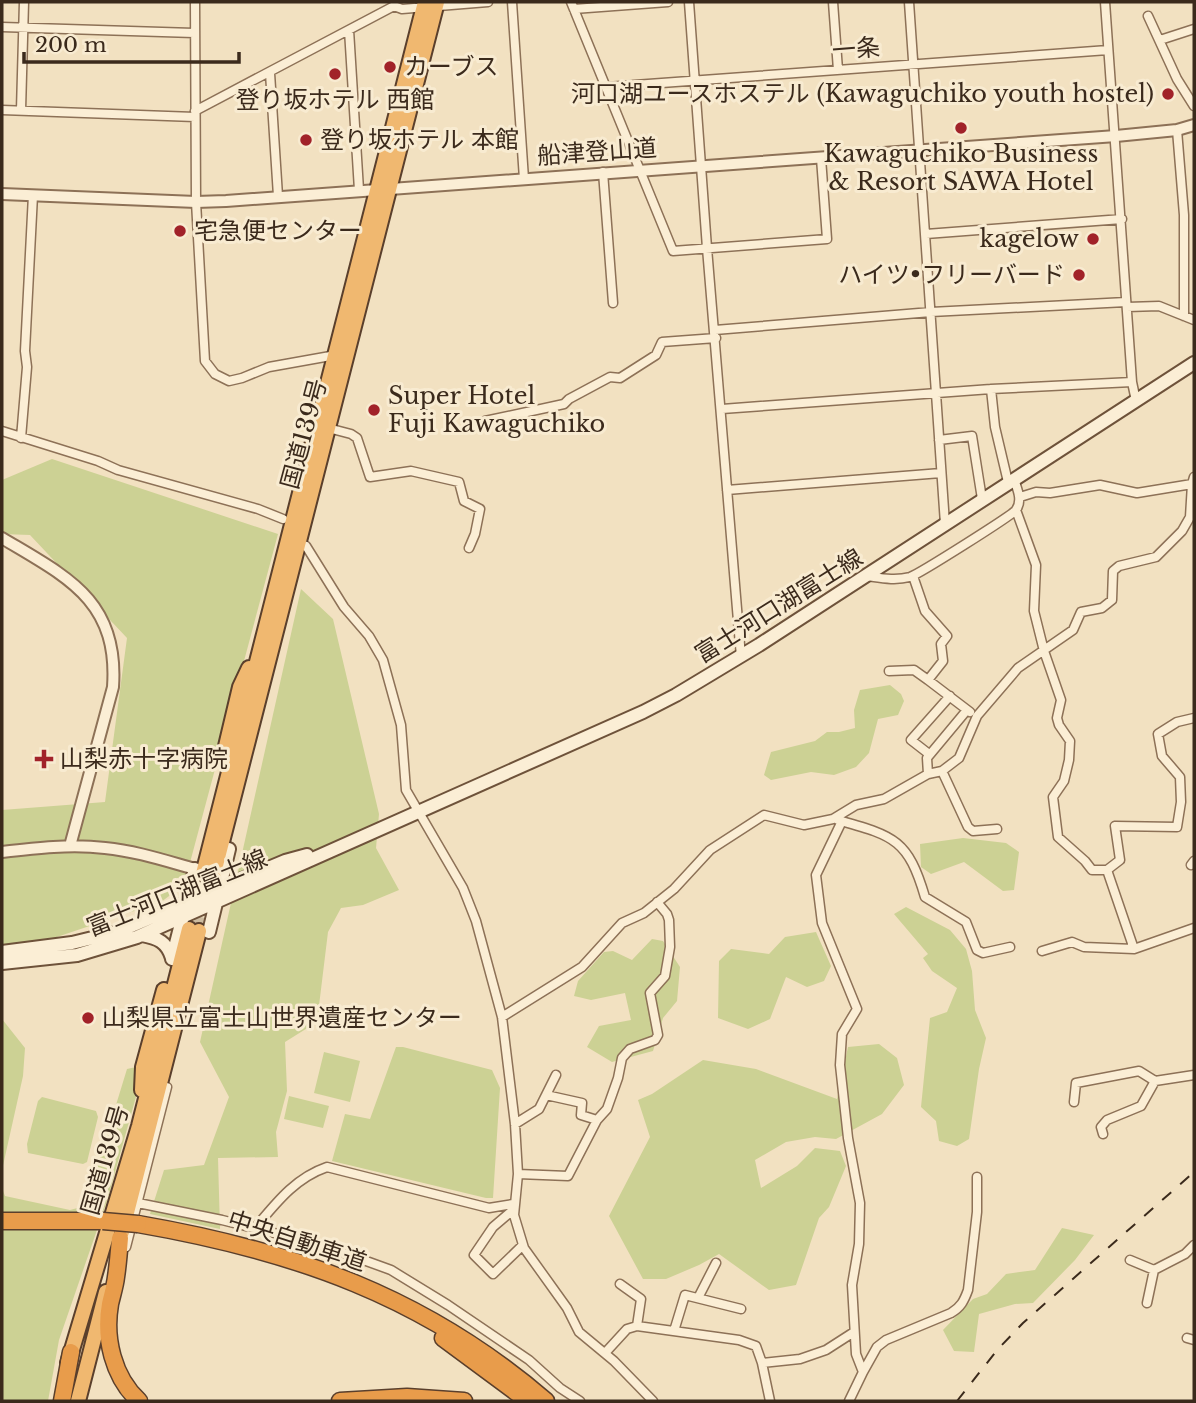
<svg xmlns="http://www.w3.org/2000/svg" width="1196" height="1403" font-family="'Libre Baskerville','Noto Sans JP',serif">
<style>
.green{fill:#ccd194}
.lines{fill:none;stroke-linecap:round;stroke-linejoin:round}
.trunk-tunnel{stroke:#cdbca0;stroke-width:14;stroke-dasharray:14 7;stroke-linecap:butt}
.minor-casing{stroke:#8d7157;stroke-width:11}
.tertiary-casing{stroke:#8d7157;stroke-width:14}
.secondary-casing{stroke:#6e523a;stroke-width:16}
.trunk-casing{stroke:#5a3f2c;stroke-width:18}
.motorway-casing{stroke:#5a3f2c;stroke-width:19}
.minor{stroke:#fbeed5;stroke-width:8}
.tertiary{stroke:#fbeed5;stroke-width:10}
.secondary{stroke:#fbeed5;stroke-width:12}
.trunk{stroke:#f0b870;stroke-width:14}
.motorway{stroke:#e89c4b;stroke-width:16}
.rail{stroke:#3b2a1c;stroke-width:2;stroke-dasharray:12 12;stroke-linecap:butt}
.motorway-bridge-casing{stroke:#5a3f2c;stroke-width:19;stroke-linecap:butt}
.motorway-bridge{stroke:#e89c4b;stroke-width:16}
.poi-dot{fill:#a12229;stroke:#f8ebd1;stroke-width:2.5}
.labels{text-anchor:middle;stroke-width:6;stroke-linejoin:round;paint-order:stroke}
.street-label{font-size:24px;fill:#3b2a1c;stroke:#f8ebd1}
.poi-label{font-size:24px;fill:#3b2a1c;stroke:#f8ebd1;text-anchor:start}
</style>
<rect width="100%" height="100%" fill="#f2e1c1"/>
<!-- green -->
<path class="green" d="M52,459l226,75 -94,351 -23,17 -128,43 -31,3v-138l103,-8 22,-164 -97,-103 -28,-1v-54z
M301,589l32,30 46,195 -3,34 23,42 -36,15 -22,3 -13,24 -11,90 -32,20 2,49 -11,41 2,25 -60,1 2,71 -70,-15 14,-44 40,-5 25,-68 -29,-55z
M890,685l11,9 3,7 -6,14 -20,4 -9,34 -13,14 -22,8 -23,-3 -40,8 -7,-5 7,-23 44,-11 12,-9h12l16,-4 -1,-18 6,-20z
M963,838l43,5 13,9 -5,38 -11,1 -39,-29 -33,12 -10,-7 -1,-23z
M906,907l44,23 16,19 6,22 3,39 11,28 -7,31 -10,70 -12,7 -18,-5 -3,-20 -15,-14 9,-89 17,-6 10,-24 -25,-17 -9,-13 5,-4 -34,-40z
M816,932l15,34 -7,15 -17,6 -21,-10 -16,42 -22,10 -30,-11 1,-57 12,-12 38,5 16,-17z
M652,939l11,2 17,26 -3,34 -14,17 -10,33 -41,11 -25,-15 12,-21 32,-6 -6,-27 -34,7 -17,-4 4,-15 26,-29 9,-1 19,9z
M2,1019l23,29 -2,28 -21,94z
M879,1044l18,14 7,27 -22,29 -46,25 -21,-2 -29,5 -31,18 6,28 36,-22 18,-18 25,3 6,15 -17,41 -10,11 -23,67 -27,5 -50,-36 -20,11 -33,14h-23l-34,-63 41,-79 -12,-37 14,-6 51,-34 53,9 81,30 11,-52z
M396,1047h7l89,23 8,18 -7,110h-7l-154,-37 13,-47 25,5z
M324,1052l36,9 -10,41 -36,-9z
M136,1067l3,19 -32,115 -48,139 -11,61h-46v-213l3,8 65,14 15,-4 42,-137z
M289,1096l40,10 -6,22 -39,-9z
M42,1097l54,14 2,6 -11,45 -4,2 -55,-11 -1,-9 11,-43z
M1062,1228l32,7 -19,25 -42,43 -18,1 -36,10 -5,38 -20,-1 -11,-21 30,-31 14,-5 19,-20 29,-4z"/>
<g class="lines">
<!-- trunk-tunnel -->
<path class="trunk-tunnel" d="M194,908l9,-34
M199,931l8,-33"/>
<!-- minor casing -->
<g class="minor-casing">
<path id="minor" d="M195,2l1,200 9,159 10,13 14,7 13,-3 27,-11 67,-12
M512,2l12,177
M571,2l102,249 154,-12 -6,-81
M689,2l18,246 34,409
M833,2l5,68
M909,2l36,522
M1105,2l27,380 4,19
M574,9l94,-7
M1148,16l29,63 17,27
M2,27l192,6
M349,30l10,160
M1160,40l34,-11
M270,73l8,123
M607,87l501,-37
M2,110l193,7
M21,110l3,-108
M195,111l199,-105 8,3 86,-7
M1177,130l7,85v101
M603,172l10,131
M926,234l196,-15
M1127,307l32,-1 35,14
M715,330l216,-18 195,-10
M991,389l4,38 13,55
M722,409l269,-20 141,-7
M485,421l79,-17 5,-5 41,-22 10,1 36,-23 6,-13 54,-4
M328,428l23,6 6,4 13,39 41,-6 48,11 5,19 16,8 -5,25 -6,14
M2,431l96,30 20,9 140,39 25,10
M21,438l6,-71 -2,-16 8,-156
M939,440l33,-4 10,63
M727,490l214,-17
M1020,497l16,-5 14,1 50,-8 37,8 55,-9 2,-7
M1016,510l20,55 -2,46 10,40 17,49 -4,18 2,7 11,16 -1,19 -5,21 -11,16 5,40 27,24 7,9h15l13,-10 -5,-34 62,1 4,-25 -1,-25 -18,-21 -4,-22 19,-12 17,-4
M306,546l38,61 25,29 14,24 18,65 5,65 57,98 13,33 26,96 13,107 3,50 -4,41 10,33 43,60 12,24 35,29 39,40
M866,576c15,2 29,5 44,1 9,-3 101,-61 106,-67 7,-10 1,-21 -2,-31
M889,671l25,-1 14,10 15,-19 -2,-17 6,-8 -22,-25 -12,-35
M928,680l42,32
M929,754l-18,-14 39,-44
M942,771l26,56 5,4 24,-2
M928,774l-1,-16 40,-48
M838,820c56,16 70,19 87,77l41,25 11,28 6,3 27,-6
M842,821l-26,54 6,48 35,86 -15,25 -2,31 8,73 12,65 -1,41 -7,41 4,69 7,18 -14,29
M1191,865l3,-4
M1107,870l27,79
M1042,951l30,-9 12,5 50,2 60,-21
M502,1017l80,-50 40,-44 22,-10 30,-24 36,-39 54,-35 40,10 29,-6 23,-14 28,-6 44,-25 14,-3 17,-13 18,-42 41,-48 55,-38 8,-18 21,-4 10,-8 1,-29 6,-5 37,-9 26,-26 8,-14 2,-33
M546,1095l36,8 -1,12 16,5
M1074,1102l2,-19 63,-12 16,10 39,-6
M515,1124l24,-15 17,-34
M1103,1134l-2,-7 6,-7 34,-14 14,-25
M518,1174l50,2 29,-56 10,-11 11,-31 4,-20 8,-9 25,-9 3,-5 -8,-42 15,-17 5,-29 -1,-27 -2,-6 -10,-12
M138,1203l84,17 100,25 69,25 57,35 81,55 31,28 20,13
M513,1210l-20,17 -19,28 19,19 30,-29
M255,1228c21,-25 40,-50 72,-61l162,41 24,-4
M126,1247l41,-160
M1130,1260l24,10 31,-16 9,-9
M698,1298l18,-35
M1147,1303l7,-33
M637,1326l102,14 17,6 6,17
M674,1331l11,-36 56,14
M1187,1338l7,2
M605,1353l22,-24 10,-3 4,-27 -21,-15
M863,1372l14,-25 9,-7 65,-27c10,-6 13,-12 17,-23l9,-78v-35
M770,1401l-8,-38 38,-4 26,-9 28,-18"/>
</g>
<!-- tertiary casing -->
<g class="tertiary-casing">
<path id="tertiary" d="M2,194l194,8 30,-1 890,-65 61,-6 17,-5
M2,538c65,39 117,62 111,149l-43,159
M2,852c34,-4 69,-8 103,-4 31,3 61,13 90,21"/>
</g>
<!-- secondary casing -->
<g class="secondary-casing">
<path id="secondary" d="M209,932l20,-83
M142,935c16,3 25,7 30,23
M2,952l70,-9 45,-11 168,-71 22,-6
M172,959l23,-90
M2,963l75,-8 60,-18 506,-225 33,-17 83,-50 435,-282"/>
</g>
<!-- trunk casing -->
<g class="trunk-casing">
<path id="trunk" d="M226,746l14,-59 9,-19
M203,874l222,-872
M213,877l224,-875
M142,1090l1,-23 21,-77
M122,1232l77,-301
M68,1363l71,-237 50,-197
M78,1401l28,-109"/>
</g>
<!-- motorway casing -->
<g class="motorway-casing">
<path id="motorway" d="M2,1221h101
M138,1224c156,27 286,72 408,177
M120,1238c-1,13 -2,26 -4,39 -1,9 -4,18 -6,27 -6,34 3,73 29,97
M443,1338l85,63
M62,1401l9,-49
M340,1401l67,-4 57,4"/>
</g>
<!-- minor -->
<use href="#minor" class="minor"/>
<!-- tertiary -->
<use href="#tertiary" class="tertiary"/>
<!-- secondary -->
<use href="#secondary" class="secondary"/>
<!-- trunk -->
<use href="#trunk" class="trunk"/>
<!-- motorway -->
<use href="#motorway" class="motorway"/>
<!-- rail -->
<path class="rail" d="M957,1401l41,-52 25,-26 171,-151"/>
<!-- motorway-bridge casing -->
<g class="motorway-bridge-casing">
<path id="motorway-bridge" d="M103,1221l35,3"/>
</g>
<!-- motorway-bridge -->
<use href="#motorway-bridge" class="motorway-bridge"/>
</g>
<!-- markers -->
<g class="poi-dot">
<circle cx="390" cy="67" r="7"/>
<circle cx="335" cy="74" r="7"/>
<circle cx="1168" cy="94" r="7"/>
<circle cx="961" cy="128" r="7"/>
<circle cx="306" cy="140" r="7"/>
<circle cx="180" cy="231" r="7"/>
<circle cx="1093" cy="239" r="7"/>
<circle cx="1079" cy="275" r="7"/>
<circle cx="374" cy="410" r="7"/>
<path d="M40.5 748.5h7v7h7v7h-7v7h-7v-7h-7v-7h7z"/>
<circle cx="88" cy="1018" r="7"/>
</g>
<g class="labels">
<!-- street labels -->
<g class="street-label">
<text transform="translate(856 49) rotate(-5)" y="8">一条</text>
<text transform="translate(597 152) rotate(-4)" y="8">船津登山道</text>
<text transform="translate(304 434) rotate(-75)" y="8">国道139号</text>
<text transform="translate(779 606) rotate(-32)" y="8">富士河口湖富士線</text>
<text transform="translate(177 893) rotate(-22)" y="8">富士河口湖富士線</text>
<text transform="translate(105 1160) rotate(-74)" y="8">国道139号</text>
<text transform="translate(297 1241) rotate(18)" y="8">中央自動車道</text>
</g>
<!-- poi labels -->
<g class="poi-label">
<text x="404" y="75">カーブス</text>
<text x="1154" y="102" text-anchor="end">河口湖ユースホステル (Kawaguchiko youth hostel)</text>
<text x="335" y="108" text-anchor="middle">登り坂ホテル 西館</text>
<text x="320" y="148">登り坂ホテル 本館</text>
<text x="961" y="162" text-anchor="middle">Kawaguchiko Business<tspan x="961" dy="28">&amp; Resort SAWA Hotel</tspan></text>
<text x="194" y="239">宅急便センター</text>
<text x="1079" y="247" text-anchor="end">kagelow</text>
<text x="1065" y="283" text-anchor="end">ハイツ•フリーバード</text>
<text x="388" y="404">Super Hotel<tspan x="388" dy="28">Fuji Kawaguchiko</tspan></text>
<text x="60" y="767">山梨赤十字病院</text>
<text x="102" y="1026">山梨県立富士山世界遺産センター</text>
</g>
</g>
<!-- border -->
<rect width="1196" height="1403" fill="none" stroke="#3b2a1c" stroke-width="7"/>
<!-- scale -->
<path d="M24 52v10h215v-10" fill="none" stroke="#3b2a1c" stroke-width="3.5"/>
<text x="35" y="52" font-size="21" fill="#3b2a1c" stroke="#f8ebd1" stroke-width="5" paint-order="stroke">200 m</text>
</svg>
